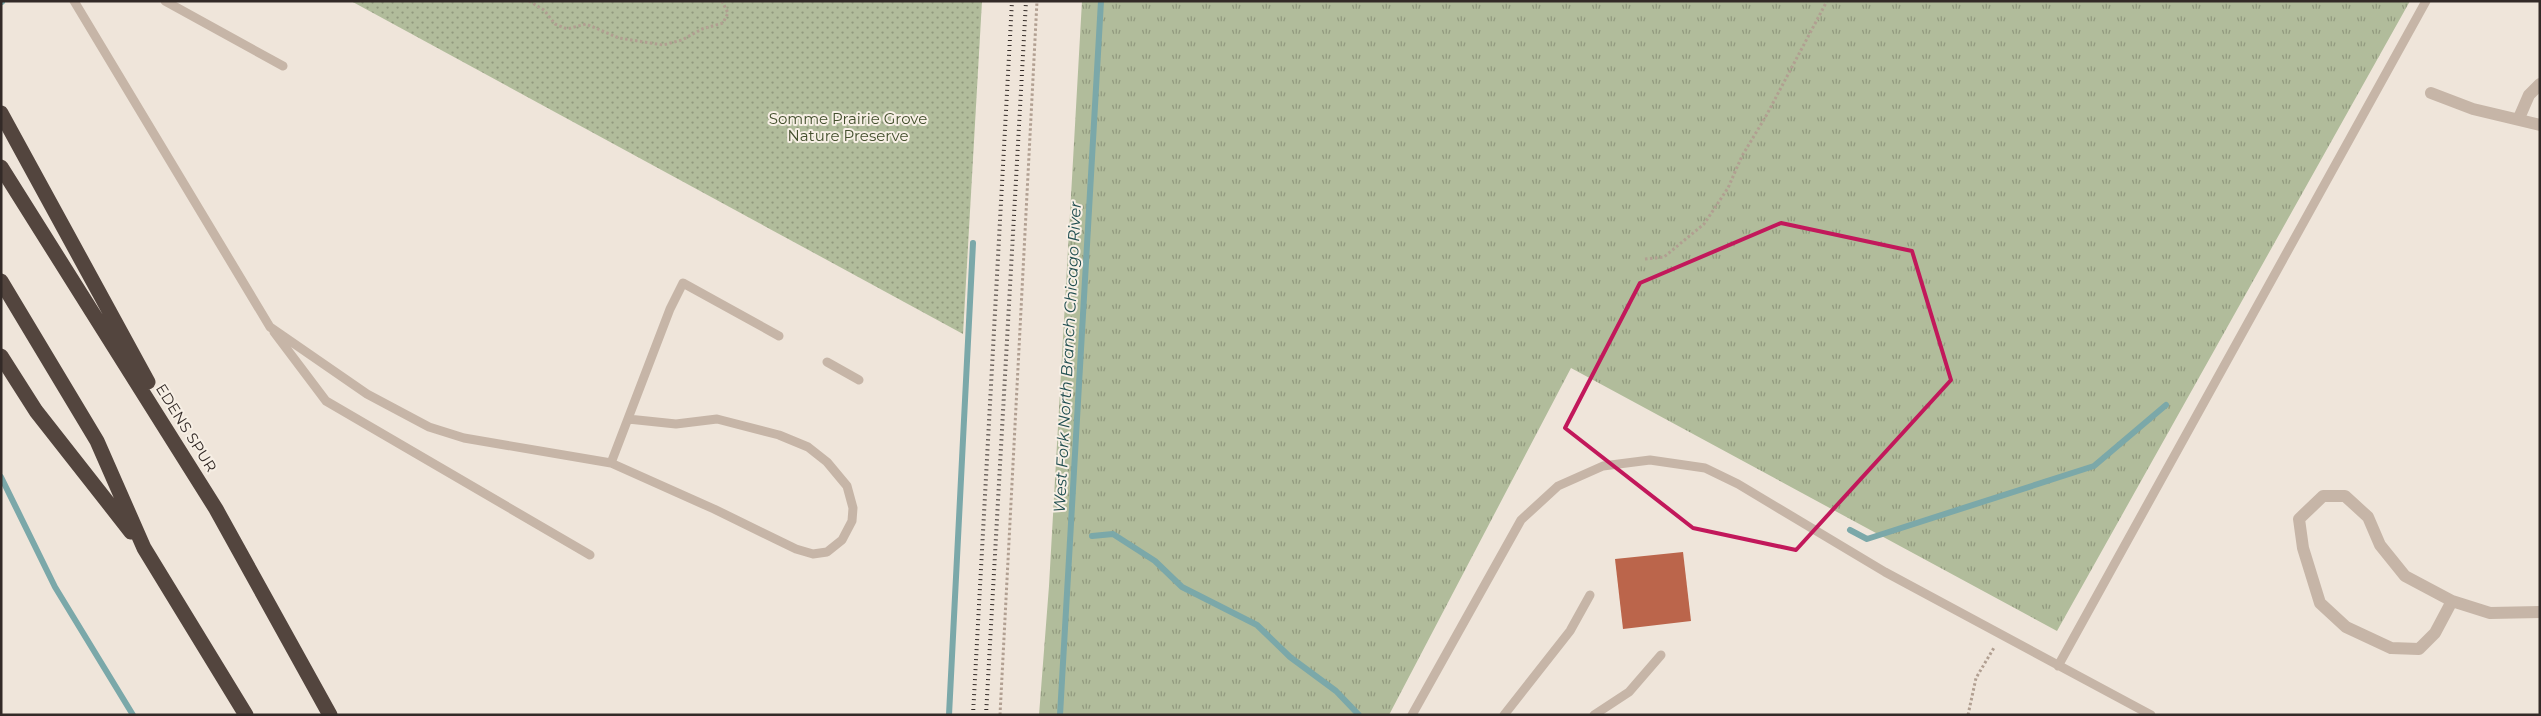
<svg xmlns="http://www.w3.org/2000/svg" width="2541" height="716" font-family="Montserrat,sans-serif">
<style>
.grass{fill:url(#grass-tufts)}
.park{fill:url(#park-dots)}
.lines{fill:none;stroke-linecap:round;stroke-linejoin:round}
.stream{stroke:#7ba8a9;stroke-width:6}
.building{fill:#bb654b}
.path{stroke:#b19f91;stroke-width:3;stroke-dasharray:2.5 2.5;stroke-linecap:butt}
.lane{stroke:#c6b5a7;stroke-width:9}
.street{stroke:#c6b5a7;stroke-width:12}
.highway{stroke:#53453e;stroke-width:15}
.rail{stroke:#332a27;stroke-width:4;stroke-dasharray:1 4;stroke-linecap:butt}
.marked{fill:none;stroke:#c2185b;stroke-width:4;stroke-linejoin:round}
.labels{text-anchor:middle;stroke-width:4;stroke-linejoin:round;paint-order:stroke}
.park-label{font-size:15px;fill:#434f2d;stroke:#f7efe5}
.street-label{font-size:15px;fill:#332a27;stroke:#f7efe5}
.water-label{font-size:16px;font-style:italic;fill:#204e50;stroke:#f7efe5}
</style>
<defs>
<pattern id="grass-tufts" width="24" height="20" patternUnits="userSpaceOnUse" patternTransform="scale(1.25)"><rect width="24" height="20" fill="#b1bc9b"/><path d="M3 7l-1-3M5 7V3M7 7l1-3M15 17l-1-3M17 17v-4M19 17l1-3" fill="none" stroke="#91997e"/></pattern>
<pattern id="park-dots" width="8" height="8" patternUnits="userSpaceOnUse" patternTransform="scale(1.25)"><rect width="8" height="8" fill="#b1bc9b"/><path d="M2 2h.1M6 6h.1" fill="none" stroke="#91997e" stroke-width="1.8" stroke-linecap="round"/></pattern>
</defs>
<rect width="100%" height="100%" fill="#efe5da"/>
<!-- grass -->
<path class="grass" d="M1082,1h1328l-353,630 -486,-263 -182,347h-350l10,-129z"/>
<!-- park -->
<path class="park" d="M351,1h631l-19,333z"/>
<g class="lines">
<!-- stream -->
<path class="stream" d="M1,1l1,1
M1,477l54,110 78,128
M1850,530l17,9 227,-73 72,-61
M1092,536l21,-2 42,27 27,26 75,38 33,32 46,34 23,24
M949,715l24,-472
M1060,715l41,-714"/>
</g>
<!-- building -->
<path class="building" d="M1683,552l8,69 -68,8 -8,-70z"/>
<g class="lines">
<!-- path -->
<path class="path" d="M529,1l15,9 11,14 12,5 19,-5 33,14 44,7 19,-5 20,-11 21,-6 5,-10 -6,-12
M1645,259l19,-2 40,-33 24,-36 14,-32 24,-40 61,-115
M1000,715l37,-714
M1968,715l8,-37 19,-32"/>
<!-- lane -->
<path class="lane" d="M74,1l196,326 97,67 62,33 35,11 147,25 59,-154 13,-26 96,53
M165,1l118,65
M274,332l52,69 264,154
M827,362l32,18
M611,463l103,46 82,40 17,5 14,-2 15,-12 10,-19 1,-13 -6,-22 -20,-24 -19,-15 -29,-12 -62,-16 -41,5 -48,-5
M2058,666l368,-665
M1412,715l109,-195 37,-34 45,-20 47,-6 55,8 33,16 147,88 266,143
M1504,715l66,-84 20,-36
M1594,715l35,-23 32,-37"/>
<!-- street -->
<path class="street" d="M2431,93l42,16 67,16
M2519,118l10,-23 11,-11
M2452,601l-17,32 -16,16 -28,-1 -45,-21 -26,-24 -17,-55 -4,-29 24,-23h22l23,21 12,28 25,31 47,25 38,12 50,-1"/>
<!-- highway -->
<path class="highway" d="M1,113l147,269
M1,167l215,342 114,206
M1,281l96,160 47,107 102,167
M1,356l35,55 95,121"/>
<!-- rail -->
<path class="rail" d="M973,715l39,-714
M986,715l40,-714"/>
</g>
<!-- marked area -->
<path class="marked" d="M1781,223l131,28 39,129 -155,170 -103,-22 -128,-100 75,-145z"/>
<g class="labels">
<!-- park labels -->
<g class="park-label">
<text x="848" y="124">Somme Prairie Grove<tspan x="848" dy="17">Nature Preserve</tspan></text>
</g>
<!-- street labels -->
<g class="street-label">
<text transform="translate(186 428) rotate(58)" y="5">EDENS SPUR</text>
</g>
<!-- water labels -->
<g class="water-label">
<text transform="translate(1067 357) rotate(-87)" y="6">West Fork North Branch Chicago River</text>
</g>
</g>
<!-- border -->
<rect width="2541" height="716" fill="none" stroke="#332a27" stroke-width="5"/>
</svg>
